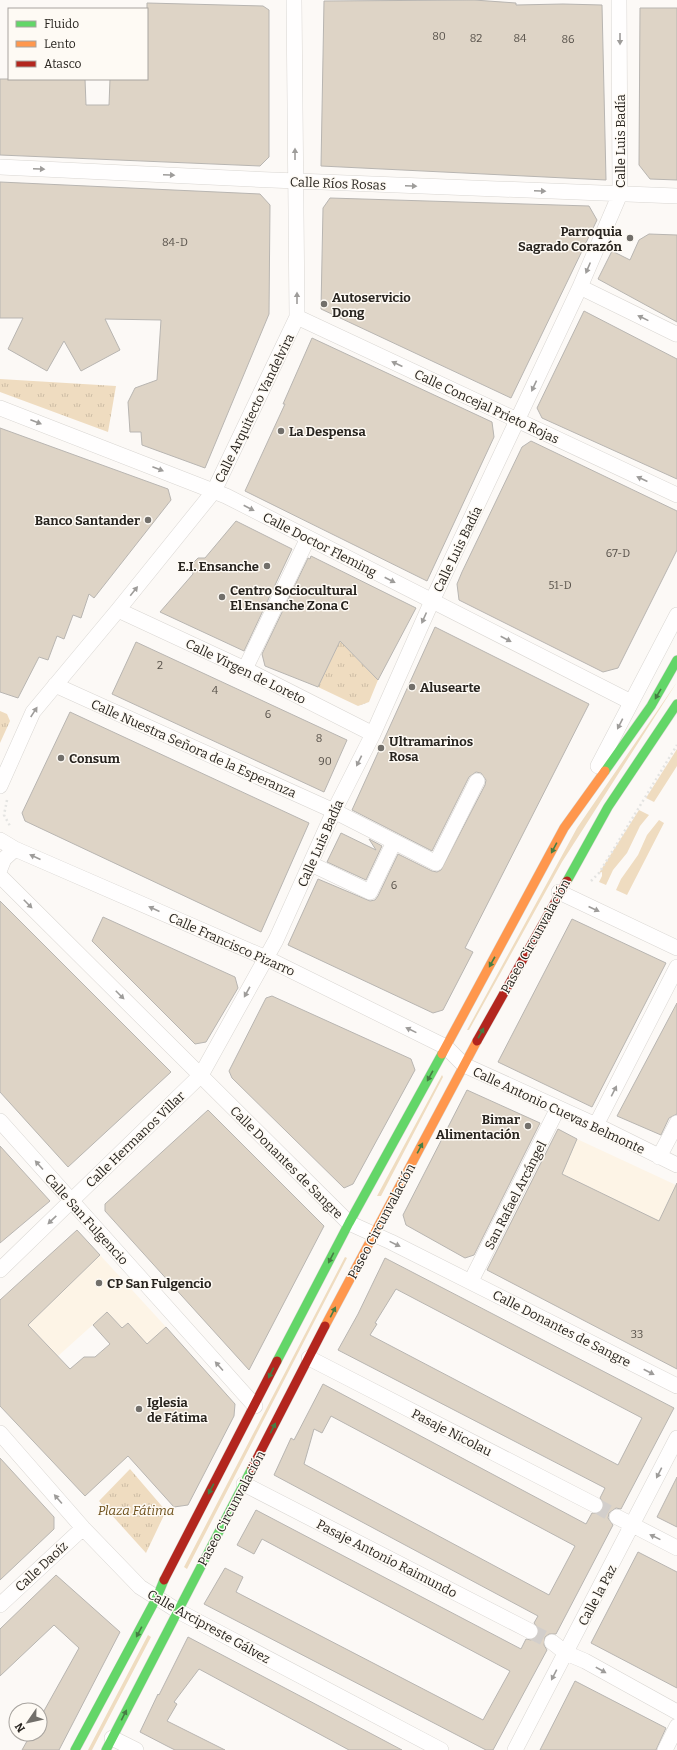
<svg xmlns="http://www.w3.org/2000/svg" width="677" height="1750" font-family="Bitter,serif">
<style>
.built{fill:#fdf4e6}
.grass{fill:url(#grass-tufts)}
.garden{fill:#efdcc0}
.building{fill:#ded4c6;stroke:#b8b5b1;fill-rule:evenodd}
.lines{fill:none;stroke-linecap:round;stroke-linejoin:round}
.street-tunnel{stroke:#d2cecb;stroke-width:15;stroke-dasharray:15 8;stroke-linecap:butt}
.street-casing{stroke:#d9d6d2;stroke-width:16}
.fast-casing{stroke:#d7d5d3;stroke-width:10}
.slow-casing{stroke:#d7d5d3;stroke-width:10}
.jam-casing{stroke:#d7d5d3;stroke-width:10}
.path{stroke:#e4e4e2;stroke-width:2.5;stroke-dasharray:2 3;stroke-linecap:butt}
.street{stroke:#fffefe;stroke-width:15}
.fast{stroke:#63d668;stroke-width:9}
.slow{stroke:#ff974d;stroke-width:9}
.jam{stroke:#b3261e;stroke-width:9}
.oneway{fill:#9e9c9a}
.oneway2{fill:#467d44}
.poi-dot{fill:#726f6a;stroke:#fefaf4;stroke-width:1.5}
.labels{text-anchor:middle;stroke-width:3;stroke-linejoin:round;paint-order:stroke}
.number-label{font-size:11px;fill:#565049}
.street-label{font-size:13px;fill:#28241f;stroke:#fefaf4}
.poi-label{font-size:13px;font-weight:bold;fill:#28241f;stroke:#fefaf4;text-anchor:start}
.park-label{font-size:13px;font-style:italic;fill:#6e511c;stroke:#fefaf4}
</style>
<defs>
<pattern id="grass-tufts" width="24" height="20" patternUnits="userSpaceOnUse"><rect width="24" height="20" fill="#efdcc0"/><path d="M3 7l-1-3M5 7V3M7 7l1-3M15 17l-1-3M17 17v-4M19 17l1-3" fill="none" stroke="#cdbda5"/></pattern>
</defs>
<rect width="100%" height="100%" fill="#fcf9f6"/>
<!-- built -->
<path class="built" d="M577,1139l99,46 -17,36 -97,-47z
M100,1255l66,72 -19,17 -19,-21 -6,5 -15,-16 -49,44 -30,-31z"/>
<!-- grass -->
<path class="grass" d="M0,379l116,7 -8,46 -108,-40z
M340,641l38,39 -9,22 -11,4 -40,-19z
M0,711l7,3 3,7 -10,22z
M130,1469l36,42 -20,42 -47,-52z"/>
<!-- garden -->
<path class="garden" d="M677,682l-115,180 -93,168h-2l110,-202z
M677,749v17l-23,36 -8,-4z
M639,810l10,5 -9,11 -13,27 -14,17 -7,15 -7,-3 3,-6v-4l-3,1z
M659,820l5,3 -37,72 -11,-5 5,-11 17,-24 9,-20z
M442,1075l1,2 -62,119h-4z
M345,1257l2,1 -160,311 -3,-2z
M148,1635l3,2 -59,113h-4z"/>
<!-- building -->
<path class="building" d="M474,0l42,3v2l47,-1 39,1 4,175 -285,-14 3,-165z
M147,3l116,3 6,4v147l-9,9 -260,-11v-76h85l1,26h23l1,-26h37z
M640,8h37v172l-27,-1 -11,-14z
M0,182l260,12 10,11 -1,109 -64,154 -63,-23 -1,-13h-11l-2,-30 7,-14 22,-8 4,-60 -56,-1 15,31 -39,21 -17,-30 -17,30 -39,-22 15,-31h-23z
M330,198l259,8 8,14 -86,178 -190,-89 2,-101z
M649,234l28,1v87l-79,-43 14,-28 18,9 9,-20z
M584,311l93,48v120l-135,-61 -5,-10z
M312,338l180,84 2,15 -67,144 -182,-90 40,-87h-2z
M0,428l168,61 3,11 -77,98 -5,-4 -8,24 -8,-3 -9,24 -7,-3 -9,24 -9,-3 -21,41 -18,-6z
M531,441l146,70v39l-59,118 -15,4 -144,-72 -2,-16 5,-12 60,-125z
M236,521l56,28 -48,102 -84,-39 33,-38 -1,-7 2,-5 4,-4h7z
M311,556l105,52 -38,72 -38,-39 -22,46 -53,-21 -3,-12 46,-96 2,1z
M435,627l154,77 -124,244 8,4 -30,58 -10,3 -145,-68 30,-66 52,22 5,-1 3,-4 20,-42 34,17 5,1 4,-2 44,-85 1,-5 -5,-7 -5,-1 -7,5 -37,74 -80,-41z
M136,642l211,98 -23,52 -212,-98z
M70,712l239,111 -48,109 -236,-111 -3,-8z
M341,833l35,17 -7,-11 13,7 -16,34 -39,-18z
M0,901l171,171 -103,95 -68,-75z
M103,917l132,60 3,11 -32,54 -11,2 -103,-103z
M572,919l94,44 -74,144 -94,-45z
M272,996l139,63 4,11 -62,114 -9,4 -112,-110 -3,-7 37,-73z
M677,1003v111l-8,4 -8,17 -44,-19z
M467,1090l73,33 -66,132 -9,3 -59,-33 -3,-10z
M208,1110l116,116 -75,144 -144,-159v-7z
M558,1129l19,10 -15,35 97,47 18,-38v186l-190,-99z
M0,1146l50,55 -50,42z
M77,1230l23,25 -72,70 42,44 14,-12h11l15,-13 -17,-19 14,-13 15,16 6,-5 19,21 19,-17 69,77 -1,12 -46,89 -14,2 -46,-51 -43,40 -85,-90v-106z
M385,1258l289,150 -53,101 -5,-1 -7,5 -1,5 5,7 -57,109h-7l-4,3 -1,8 3,5 -54,100h-7l-282,-146 21,-36 18,9 -7,15 247,128 27,-49 -248,-132 -8,15 -17,-9 19,-35 265,139 5,-10 5,1 7,-5 1,-5 -5,-7 4,-7 -264,-141 17,-37 3,2 29,-56 263,140 6,-11h8l3,-4 1,-5 -4,-6 5,-10 -267,-138 20,-36zM396,1289l246,129 -24,47 -248,-130 7,-11 -2,-1zM331,1416l244,130 -26,49 -245,-131 10,-35 8,4z
M0,1458l54,59v12l-54,51z
M677,1477v50l-20,-10z
M638,1552l39,20v116l-86,-45z
M56,1575l64,57 -61,118h-37l9,-16h9v-16l39,-70 -25,-23 -54,51v-47z
M188,1637l114,60 100,53h-53l-150,-81 -25,33 3,2 -10,17 58,29h-50l-8,-4 -27,-14 18,-38 1,1z
M575,1681l91,47 -10,22h-116z"/>
<g class="lines">
<!-- street-tunnel -->
<path class="street-tunnel" d="M595,1505l22,12
M530,1631l22,11"/>
<!-- street casing -->
<g class="street-casing">
<path id="street" d="M0,167l272,13 405,16
M580,287l96,47 1,-1
M297,317l380,178
M0,408l226,88 405,206
M118,610l127,59 128,65
M245,669l63,-131
M55,685l279,126 102,52 41,-82
M598,766l79,-151
M0,786l33,-74 85,-102 96,-119 83,-174 -3,-317
M0,840l15,9 251,109 180,89 18,18 132,60 81,40
M311,864l59,28 24,-50
M0,869l4,-10 11,-10
M0,876l349,347 42,19 286,144
M559,892l118,56
M0,1121l255,285
M596,1125l81,-158
M659,1157l18,-34
M0,1270l201,-195 75,-135 58,-129 39,-77 59,-133 148,-314 40,-93 -1,-194
M471,1281l87,-173
M309,1358l286,147
M0,1433l83,95 57,59 38,24 263,139
M244,1484l286,147
M617,1517l60,31
M0,1605l83,-77
M552,1642l14,11 19,8 92,51
M112,1738l24,12
M515,1750l162,-312
M665,1750l12,-24"/>
</g>
<!-- fast casing -->
<g class="fast-casing">
<path id="fast" d="M605,771l46,-65 26,-46
M567,881l41,-74 69,-103
M277,1361l72,-138 93,-169
M75,1750l82,-153 7,-17
M106,1750l146,-282"/>
</g>
<!-- slow casing -->
<g class="slow-casing">
<path id="slow" d="M442,1054l122,-226 41,-57
M325,1326l152,-285"/>
</g>
<!-- jam casing -->
<g class="jam-casing">
<path id="jam" d="M477,1041l90,-160
M252,1468l73,-142
M164,1580l113,-219"/>
</g>
<!-- path -->
<path class="path" d="M7,800l-3,15 6,11
M591,881l8,-8 78,-128"/>
<!-- street -->
<use href="#street" class="street"/>
<!-- fast -->
<use href="#fast" class="fast"/>
<!-- slow -->
<use href="#slow" class="slow"/>
<!-- jam -->
<use href="#jam" class="jam"/>
</g>
<!-- one-way arrows -->
<defs><path id="oneway-solid" d="M-6-.8H1V-3.2L6.5 0L1 3.2V.8H-6Z"/></defs>
<g class="oneway">
<use href="#oneway-solid" transform="translate(620 39) rotate(90)"/>
<use href="#oneway-solid" transform="translate(295 154) rotate(-90)"/>
<use href="#oneway-solid" transform="translate(39 169) rotate(3)"/>
<use href="#oneway-solid" transform="translate(169 175) rotate(3)"/>
<use href="#oneway-solid" transform="translate(411 186) rotate(2)"/>
<use href="#oneway-solid" transform="translate(540 191) rotate(2)"/>
<use href="#oneway-solid" transform="translate(588 268) rotate(113)"/>
<use href="#oneway-solid" transform="translate(297 298) rotate(-90)"/>
<use href="#oneway-solid" transform="translate(643 318) rotate(-154)"/>
<use href="#oneway-solid" transform="translate(397 364) rotate(-155)"/>
<use href="#oneway-solid" transform="translate(534 386) rotate(115)"/>
<use href="#oneway-solid" transform="translate(36 422) rotate(21)"/>
<use href="#oneway-solid" transform="translate(158 469) rotate(21)"/>
<use href="#oneway-solid" transform="translate(642 479) rotate(-155)"/>
<use href="#oneway-solid" transform="translate(249 508) rotate(27)"/>
<use href="#oneway-solid" transform="translate(390 580) rotate(27)"/>
<use href="#oneway-solid" transform="translate(134 591) rotate(-51)"/>
<use href="#oneway-solid" transform="translate(424 618) rotate(114)"/>
<use href="#oneway-solid" transform="translate(506 639) rotate(27)"/>
<use href="#oneway-solid" transform="translate(34 712) rotate(-57)"/>
<use href="#oneway-solid" transform="translate(620 724) rotate(117)"/>
<use href="#oneway-solid" transform="translate(359 761) rotate(116)"/>
<use href="#oneway-solid" transform="translate(35 857) rotate(-156)"/>
<use href="#oneway-solid" transform="translate(28 904) rotate(45)"/>
<use href="#oneway-solid" transform="translate(154 909) rotate(-156)"/>
<use href="#oneway-solid" transform="translate(594 909) rotate(25)"/>
<use href="#oneway-solid" transform="translate(247 992) rotate(119)"/>
<use href="#oneway-solid" transform="translate(120 995) rotate(45)"/>
<use href="#oneway-solid" transform="translate(411 1030) rotate(-154)"/>
<use href="#oneway-solid" transform="translate(614 1091) rotate(-63)"/>
<use href="#oneway-solid" transform="translate(39 1165) rotate(-132)"/>
<use href="#oneway-solid" transform="translate(52 1220) rotate(136)"/>
<use href="#oneway-solid" transform="translate(395 1244) rotate(26)"/>
<use href="#oneway-solid" transform="translate(219 1366) rotate(-132)"/>
<use href="#oneway-solid" transform="translate(649 1372) rotate(27)"/>
<use href="#oneway-solid" transform="translate(659 1473) rotate(117)"/>
<use href="#oneway-solid" transform="translate(58 1499) rotate(-131)"/>
<use href="#oneway-solid" transform="translate(655 1537) rotate(-154)"/>
<use href="#oneway-solid" transform="translate(601 1670) rotate(29)"/>
<use href="#oneway-solid" transform="translate(554 1675) rotate(117)"/>
</g>
<g class="oneway2">
<use href="#oneway-solid" transform="translate(658 694) rotate(120)"/>
<use href="#oneway-solid" transform="translate(554 848) rotate(118)"/>
<use href="#oneway-solid" transform="translate(492 962) rotate(119)"/>
<use href="#oneway-solid" transform="translate(481 1033) rotate(-61)"/>
<use href="#oneway-solid" transform="translate(430 1076) rotate(119)"/>
<use href="#oneway-solid" transform="translate(420 1148) rotate(-62)"/>
<use href="#oneway-solid" transform="translate(331 1258) rotate(117)"/>
<use href="#oneway-solid" transform="translate(333 1312) rotate(-63)"/>
<use href="#oneway-solid" transform="translate(271 1373) rotate(117)"/>
<use href="#oneway-solid" transform="translate(273 1428) rotate(-63)"/>
<use href="#oneway-solid" transform="translate(211 1489) rotate(118)"/>
<use href="#oneway-solid" transform="translate(139 1632) rotate(118)"/>
<use href="#oneway-solid" transform="translate(124 1715) rotate(-63)"/>
</g>
<!-- markers -->
<g class="poi-dot">
<circle cx="630" cy="238" r="4"/>
<circle cx="324" cy="304" r="4"/>
<circle cx="281" cy="431" r="4"/>
<circle cx="148" cy="520" r="4"/>
<circle cx="267" cy="566" r="4"/>
<circle cx="222" cy="597" r="4"/>
<circle cx="412" cy="687" r="4"/>
<circle cx="381" cy="748" r="4"/>
<circle cx="61" cy="758" r="4"/>
<circle cx="528" cy="1126" r="4"/>
<circle cx="99" cy="1283" r="4"/>
<circle cx="139" cy="1409" r="4"/>
</g>
<g class="labels">
<!-- number labels -->
<g class="number-label">
<text x="439" y="40">80</text>
<text x="476" y="42">82</text>
<text x="520" y="42">84</text>
<text x="568" y="43">86</text>
<text x="175" y="246">84-D</text>
<text x="618" y="557">67-D</text>
<text x="560" y="589">51-D</text>
<text x="160" y="669">2</text>
<text x="215" y="694">4</text>
<text x="268" y="718">6</text>
<text x="319" y="742">8</text>
<text x="325" y="765">90</text>
<text x="394" y="889">6</text>
<text x="637" y="1338">33</text>
</g>
<!-- street labels -->
<g class="street-label">
<text transform="translate(620 141) rotate(-90)" y="5">Calle Luis Badía</text>
<text transform="translate(338 183) rotate(2)" y="5">Calle Ríos Rosas</text>
<text transform="translate(487 406) rotate(25)" y="5">Calle Concejal Prieto Rojas</text>
<text transform="translate(254 408) rotate(-64)" y="5">Calle Arquitecto Vandelvira</text>
<text transform="translate(320 544) rotate(27)" y="5">Calle Doctor Fleming</text>
<text transform="translate(457 549) rotate(-64)" y="5">Calle Luis Badía</text>
<text transform="translate(246 671) rotate(26)" y="5">Calle Virgen de Loreto</text>
<text transform="translate(194 748) rotate(24)" y="5">Calle Nuestra Señora de la Esperanza</text>
<text transform="translate(320 843) rotate(-66)" y="5">Calle Luis Badía</text>
<text transform="translate(535 936) rotate(-61)" y="5">Paseo Circunvalación</text>
<text transform="translate(232 944) rotate(24)" y="5">Calle Francisco Pizarro</text>
<text transform="translate(559 1110) rotate(25)" y="5">Calle Antonio Cuevas Belmonte</text>
<text transform="translate(135 1139) rotate(-44)" y="5">Calle Hermanos Villar</text>
<text transform="translate(287 1162) rotate(45)" y="5">Calle Donantes de Sangre</text>
<text transform="translate(515 1195) rotate(-63)" y="5">San Rafael Arcángel</text>
<text transform="translate(87 1219) rotate(48)" y="5">Calle San Fulgencio</text>
<text transform="translate(381 1221) rotate(-62)" y="5">Paseo Circunvalación</text>
<text transform="translate(562 1328) rotate(27)" y="5">Calle Donantes de Sangre</text>
<text transform="translate(452 1432) rotate(27)" y="5">Pasaje Nicolau</text>
<text transform="translate(231 1508) rotate(-62)" y="5">Paseo Circunvalación</text>
<text transform="translate(387 1558) rotate(27)" y="5">Pasaje Antonio Raimundo</text>
<text transform="translate(41 1566) rotate(-43)" y="5">Calle Daoíz</text>
<text transform="translate(597 1595) rotate(-62)" y="5">Calle la Paz</text>
<text transform="translate(209 1626) rotate(29)" y="5">Calle Arcipreste Gálvez</text>
</g>
<!-- poi labels -->
<g class="poi-label">
<text x="622" y="236" text-anchor="end">Parroquia<tspan x="622" dy="15">Sagrado Corazón</tspan></text>
<text x="332" y="302">Autoservicio<tspan x="332" dy="15">Dong</tspan></text>
<text x="289" y="436">La Despensa</text>
<text x="140" y="525" text-anchor="end">Banco Santander</text>
<text x="259" y="571" text-anchor="end">E.I. Ensanche</text>
<text x="230" y="595">Centro Sociocultural<tspan x="230" dy="15">El Ensanche Zona C</tspan></text>
<text x="420" y="692">Alusearte</text>
<text x="389" y="746">Ultramarinos<tspan x="389" dy="15">Rosa</tspan></text>
<text x="69" y="763">Consum</text>
<text x="520" y="1124" text-anchor="end">Bimar<tspan x="520" dy="15">Alimentación</tspan></text>
<text x="107" y="1288">CP San Fulgencio</text>
<text x="147" y="1407">Iglesia<tspan x="147" dy="15">de Fátima</tspan></text>
</g>
<!-- park labels -->
<g class="park-label">
<text x="136" y="1515">Plaza Fátima</text>
</g>
</g>
<!-- legend -->
<rect x="8" y="8" width="140" height="72" fill="#fefaf4" stroke="#a8a49f"/>
<rect x="16" y="21" width="20" height="6" fill="#63d668" stroke="#a8a49f"/>
<text x="44" y="28" font-size="12" fill="#28241f">Fluido</text>
<rect x="16" y="41" width="20" height="6" fill="#ff974d" stroke="#a8a49f"/>
<text x="44" y="48" font-size="12" fill="#28241f">Lento</text>
<rect x="16" y="61" width="20" height="6" fill="#b3261e" stroke="#a8a49f"/>
<text x="44" y="68" font-size="12" fill="#28241f">Atasco</text>
<!-- north arrow -->
<g transform="translate(28 1722) rotate(236)"><circle r="19" fill="#fefaf4" stroke="#a8a49f"/>
<path d="M0-3L7 15L0 10L-7 15Z" fill="#726f6a"/>
<text y="-6" font-size="11" font-weight="bold" text-anchor="middle" fill="#28241f">N</text>
</g>
</svg>
